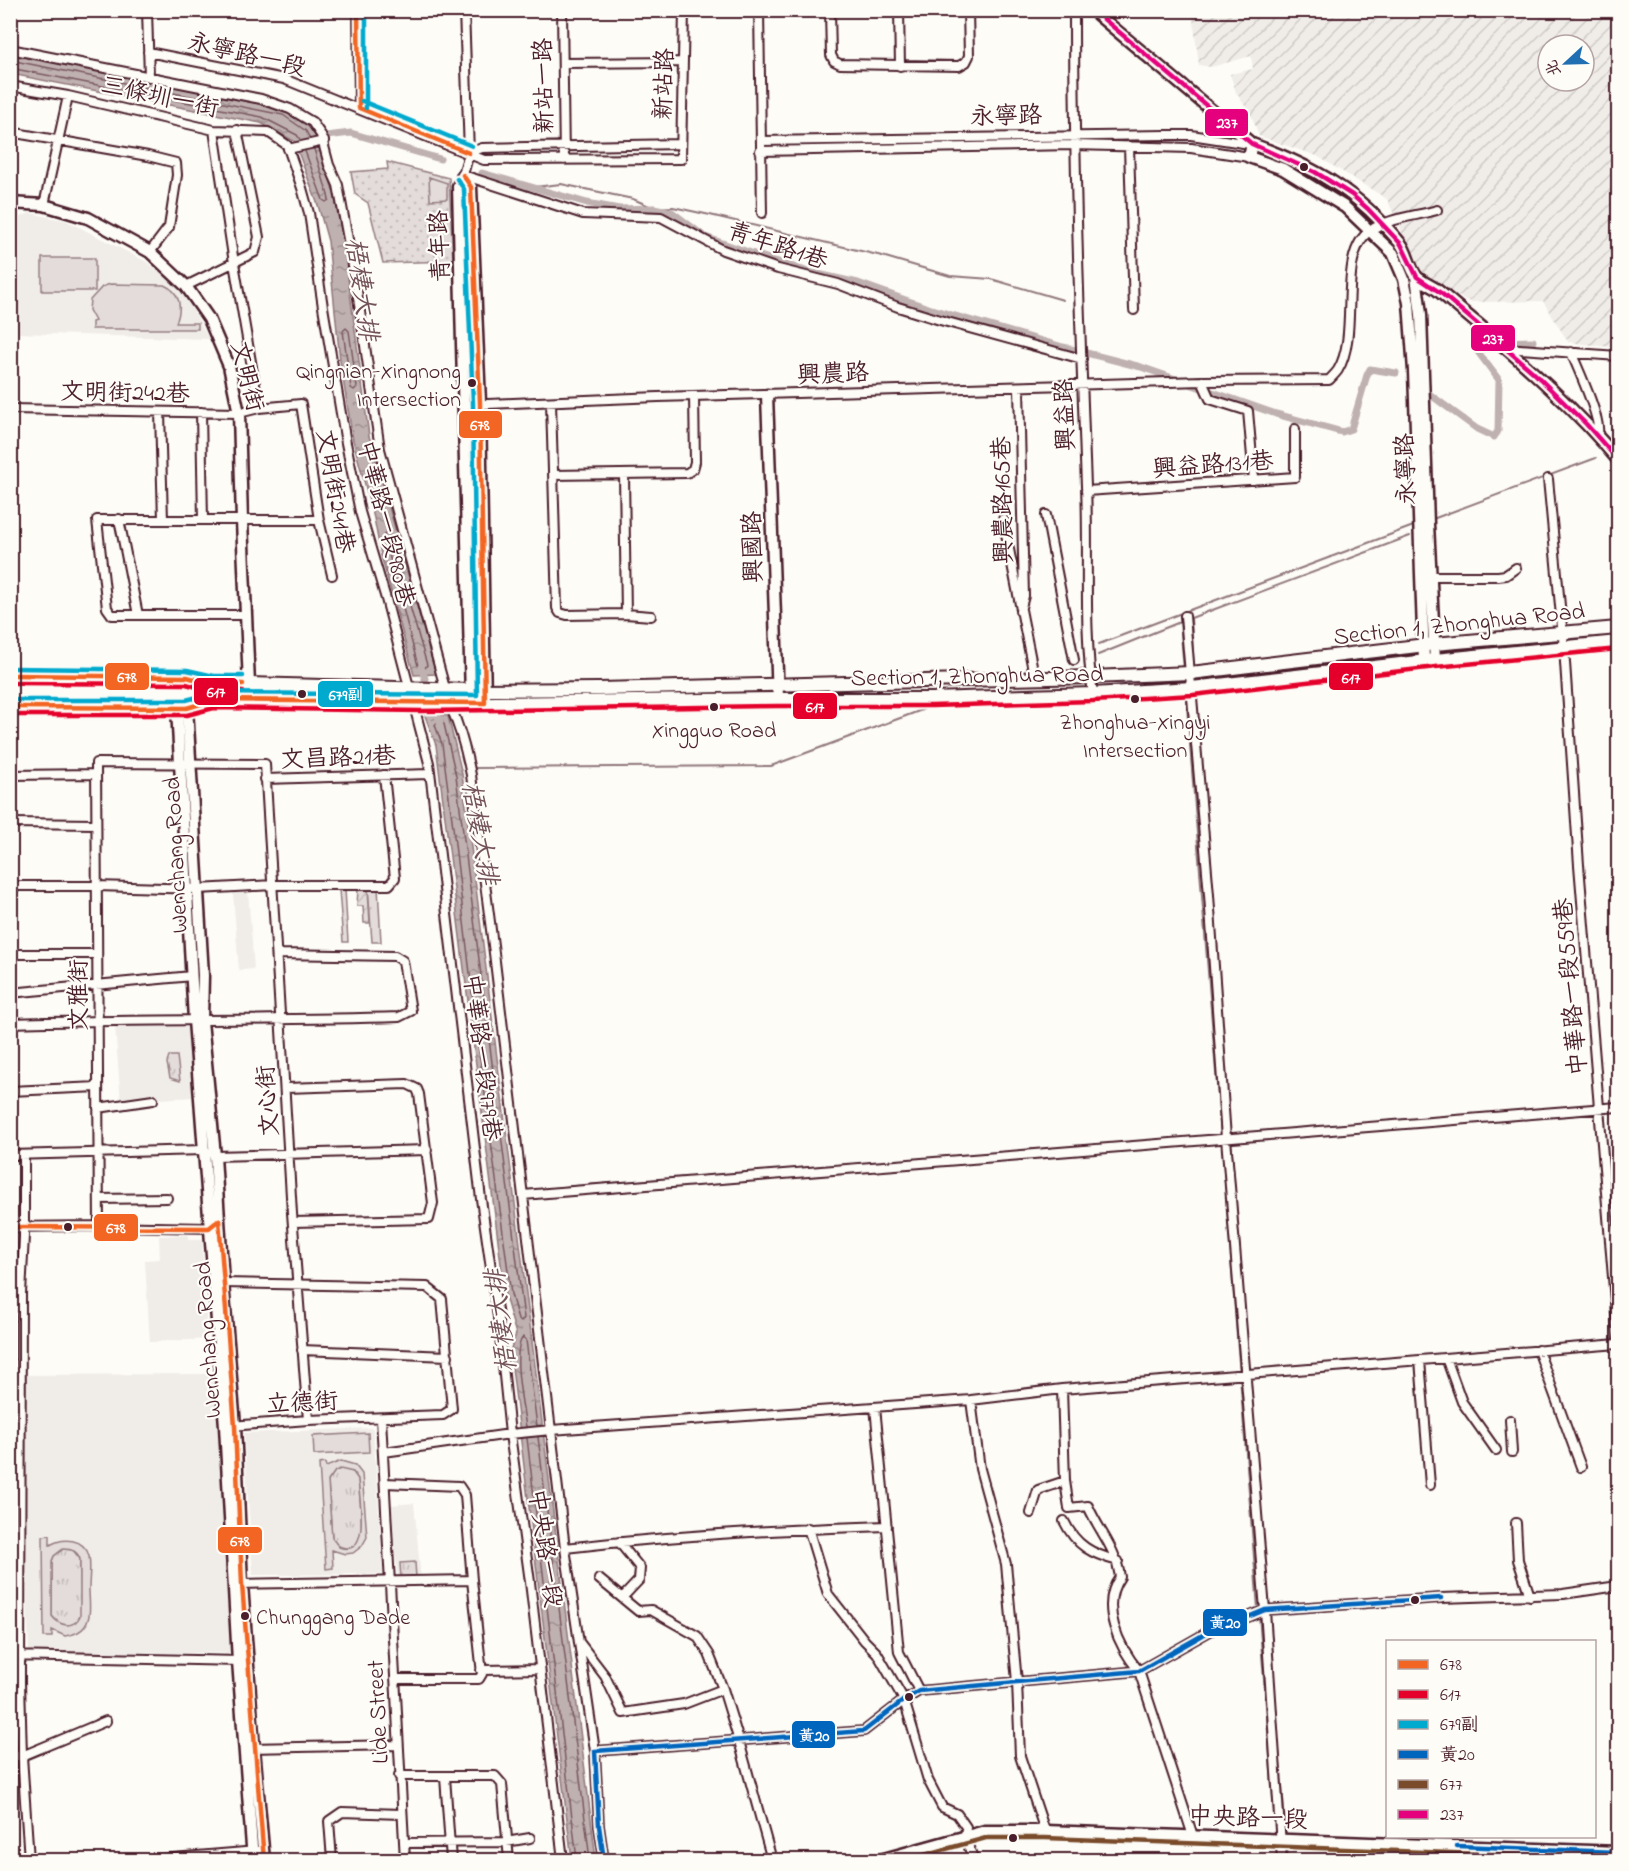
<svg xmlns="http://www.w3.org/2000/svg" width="1629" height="1871" font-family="'Indie Flower','LXGW WenKai TC',sans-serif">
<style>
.built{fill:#f0ece8}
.industrial{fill:url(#industrial-furrows);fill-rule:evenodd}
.grass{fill:url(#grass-tufts);stroke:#967e82;stroke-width:1.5}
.park{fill:url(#park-dots);stroke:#967e82;stroke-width:1.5}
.garden{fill:url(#garden-furrows);stroke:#967e82;stroke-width:1.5}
.pitch{fill:#e3dcda;stroke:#967e82;stroke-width:1.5;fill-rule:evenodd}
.water{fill:url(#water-ripples);stroke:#91777b;stroke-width:1.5}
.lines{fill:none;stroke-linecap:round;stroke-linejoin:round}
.shore{stroke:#795961;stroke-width:1.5}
.stream{stroke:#91777b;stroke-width:2}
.canal{stroke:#c0b1b1;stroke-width:7}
.street-casing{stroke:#4a1f2b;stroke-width:12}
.secondary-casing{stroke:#4a1f2b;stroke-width:15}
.primary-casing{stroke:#4a1f2b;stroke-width:16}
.street{stroke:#fdfcf7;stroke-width:8}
.secondary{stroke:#fdfcf7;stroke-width:10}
.primary{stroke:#fdfcf7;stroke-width:12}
.bus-1-casing{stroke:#fdfcf7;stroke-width:9}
.bus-2-casing{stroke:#fdfcf7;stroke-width:9}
.bus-3-casing{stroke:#fdfcf7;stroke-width:9}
.bus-4-casing{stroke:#fdfcf7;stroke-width:9}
.bus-5-casing{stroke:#fdfcf7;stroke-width:9}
.bus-6-casing{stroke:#fdfcf7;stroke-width:9}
.bus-1{stroke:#f26522;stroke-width:4.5}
.bus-2{stroke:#e4002b;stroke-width:4.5}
.bus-3{stroke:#00a9ce;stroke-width:4.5}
.bus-4{stroke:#0065bd;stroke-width:4.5}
.bus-5{stroke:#7a4b2a;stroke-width:4.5}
.bus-6{stroke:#e5007d;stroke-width:4.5}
.bus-dot{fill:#4a1f2b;stroke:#fdfcf7;stroke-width:2}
.labels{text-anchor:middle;stroke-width:4.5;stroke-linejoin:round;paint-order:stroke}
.bus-label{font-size:22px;fill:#4a1f2b;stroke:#fdfcf7}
.street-label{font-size:24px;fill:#4a1f2b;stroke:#fdfcf7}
.water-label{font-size:26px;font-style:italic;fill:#73525a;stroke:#fdfcf7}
.line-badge{stroke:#fdfcf7;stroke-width:2}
.badge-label{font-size:16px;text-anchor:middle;font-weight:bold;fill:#fff}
</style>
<defs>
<pattern id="industrial-furrows" width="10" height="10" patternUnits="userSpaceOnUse" patternTransform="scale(1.5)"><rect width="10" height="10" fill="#f0ece8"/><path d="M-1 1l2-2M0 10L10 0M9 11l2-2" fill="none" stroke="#cfcac7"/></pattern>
<pattern id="grass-tufts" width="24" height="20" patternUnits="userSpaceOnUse" patternTransform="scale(1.5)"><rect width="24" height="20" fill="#e3dcda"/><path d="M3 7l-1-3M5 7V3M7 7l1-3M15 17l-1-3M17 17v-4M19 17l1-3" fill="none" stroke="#c4bcbb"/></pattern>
<pattern id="park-dots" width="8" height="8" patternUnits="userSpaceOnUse" patternTransform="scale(1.5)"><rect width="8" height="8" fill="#e3dcda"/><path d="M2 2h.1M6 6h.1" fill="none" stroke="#c4bcbb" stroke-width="1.8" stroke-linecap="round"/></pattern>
<pattern id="garden-furrows" width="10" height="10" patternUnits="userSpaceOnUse" patternTransform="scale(1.5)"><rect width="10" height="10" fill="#e3dcda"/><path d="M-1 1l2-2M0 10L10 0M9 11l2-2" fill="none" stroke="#c4bcbb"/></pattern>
<pattern id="water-ripples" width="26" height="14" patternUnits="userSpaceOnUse" patternTransform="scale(1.5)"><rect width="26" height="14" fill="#c0b1b1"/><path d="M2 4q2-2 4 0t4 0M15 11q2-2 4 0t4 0" fill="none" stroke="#9e8f90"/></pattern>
</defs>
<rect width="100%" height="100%" fill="#fdfcf7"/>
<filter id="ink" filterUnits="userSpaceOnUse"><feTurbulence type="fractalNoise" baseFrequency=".0167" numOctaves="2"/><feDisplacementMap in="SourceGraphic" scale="12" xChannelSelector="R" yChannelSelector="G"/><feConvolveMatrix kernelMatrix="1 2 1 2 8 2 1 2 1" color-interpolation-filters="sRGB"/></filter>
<g filter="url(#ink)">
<!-- built -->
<path class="built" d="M30,213l37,8 78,40 29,21 18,26 17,31 -191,-6v-107l2,-9z
M248,892l6,77 -15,1 -6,-77z
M115,1026l74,1 5,70 -73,4z
M188,1235v5h14l5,99 -57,3 -5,-82 15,-1 -1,-23z
M220,1374l12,279 -203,-1 -8,-277z
M373,1428l10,146 -130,1 -9,-142z
M414,1503l7,77 -23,-1 -8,-74z"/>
<!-- industrial -->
<path class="industrial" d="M1192,11h420l6,84v253l-50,-6 -25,-41 -73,1 -47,-24 -36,-79 -70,-43 -58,-20 -7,-19 -16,-25 -6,-18 23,-5 -2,-13 -40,11 -12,-2zM1548,45h36v36h-36z"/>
<!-- grass -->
<path class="grass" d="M368,887h10l3,55h-9z
M339,889h6l3,53h-5z
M169,1056h8l3,25 -10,-3 -3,-15z
M344,1468l9,4 5,7c1,13 7,53 1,62 -8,12 -22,7 -27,-3l-4,-57 7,-10z
M63,1549l10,1 7,9 1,57c-7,13 -21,11 -29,0v-55l2,-5z
M415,1562l1,16 -15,1 -1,-16z"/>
<!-- park -->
<path class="park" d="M387,162l62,16 4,83 -70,2 -15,-60 -13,-9 -4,-22 37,-3z"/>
<!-- garden -->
<path class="garden" d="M358,889h10l2,34h-6l-1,-17h-6z"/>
<!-- pitch -->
<path class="pitch" d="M429,177l18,6v16l-17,1z
M42,258h53v33h-53z
M110,284l54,1c17,7 18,23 12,38h22v6h-106v-7l3,-1 -6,-11 1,-10 12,-13z
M368,1433l1,19 -55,3 -1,-19z
M341,1461l14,4 7,9 5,63 -5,9 -9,7 -8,1 -13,-4 1,18 -7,1 -7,-105 6,-1 1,4zM340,1469l13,3 5,7c1,17 14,80 -19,68l-7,-9 -4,-57 7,-10z
M50,1535v10c13,-8 34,-7 39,11 2,10 0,23 0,33 0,12 3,27 -4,37 -4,6 -13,9 -20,10l-13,-6v7h-8l-1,-101zM63,1549c9,0 14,2 17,10v57c-6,13 -20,11 -28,0v-55l2,-5z"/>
<!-- water -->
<path class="water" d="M10,54l276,55 26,18 11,28 11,39 9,46 26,196 67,238 -22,1 -33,-120 -7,-37 -21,-78 -13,-80 -12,-119 -10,-36 -24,-64 -33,-18 -250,-49z
M424,713l24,3 14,58 134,1086h-24l-62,-509 6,-17 -11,-38 -69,-551z"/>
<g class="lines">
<!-- shore -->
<path class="shore" d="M10,60l273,55 23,16 4,8
M10,68l252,49 35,18 4,6
M305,151l18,49 3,2 3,-2 -1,-5 -14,-46
M346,328l3,3 8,56 -3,3 -3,-2 -8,-57z
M386,532l3,2 38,131 -2,3 -7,-2 -34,-131z
M438,721l6,3 12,52 68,542 -3,4 -3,-2 -7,-26 -34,-260 -24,-207 -11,-83 -7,-19z
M526,1427c-3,-20 -15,-77 -3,-90l3,3 11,86
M538,1437l52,423
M527,1438l50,422"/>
<!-- stream -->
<path class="stream" d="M534,187l27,-3 72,15 21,9 19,-1 37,8 172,41 68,20 41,3 72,21
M1430,520l166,-62
M1191,618l3,51
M1191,618l219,-82
M1180,622l4,48
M1099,644l317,-119
M1098,655l82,-33
M1196,693l4,51
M1186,694l35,442
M473,768l298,-2 159,-59
M1225,1070l5,66
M1230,1134l388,-31
M1231,1141l17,213
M1222,1142l36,467
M533,1190l18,-2 670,-53
M1259,1615l17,221
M1274,1689l12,146
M1276,1842l2,18
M1287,1844l1,16"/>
<!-- canal -->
<path class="canal" d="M318,137l33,-4 89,26
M482,173l105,30 32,6 35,-1 18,4 33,25 55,19 49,16 49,11 70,25 135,39 78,20 135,47 66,18 9,-3 16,-54 3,-6 26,4
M1500,342l33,-1
M1428,393l49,36 17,8 4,-6 1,-51 -24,-32 10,-6
M421,667l19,55"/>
<!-- street casing -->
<g class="street-casing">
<path id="street" d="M147,10l2,67
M358,10l1,98
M464,10l5,143 -6,22 120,39 78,3 62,33 55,19 60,15 60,23 42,13 142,39
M562,10l2,150
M759,10l3,203
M830,10l1,45 3,6 6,3 119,2 7,-4 3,-6 -1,-46
M899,10l1,56
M1074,10c0,159 6,317 12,476 3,68 -3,141 7,208
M1617,10l1,13
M10,49l251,50 29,10 22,13 9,13 8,30 9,20 17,92 25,172 69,254c11,24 17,47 22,72l23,178 71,595 30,203 4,75 5,34
M148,52l136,27 200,81 197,-1 3,-149
M563,63l120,-1
M10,86l58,10 146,34 54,2 19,13 15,43 7,25 14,94 23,136 14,69 26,87 43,164 52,436 17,118 12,117 20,148 33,278
M214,130l20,133 25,145
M10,132l138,24 28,7 1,12 -8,52 -19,25
M761,141l405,-6h25l59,9
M1129,146l5,164
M288,149l36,-8
M760,151l314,-6 117,3 58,9
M469,153l13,-5 198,-4
M10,185l4,18
M44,205l24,-109
M186,286l69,-34 4,-15 -22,-107
M1506,348l112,8
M1571,352c7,17 30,66 27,81
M1202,381l8,18 38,12 6,69
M1019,388l5,208 -4,15
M551,402l6,206 3,5 7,2 59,-1 25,2
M465,405l193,-8 544,-16 127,-1c3,-3 7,-7 9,-10 23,-38 -3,-116 33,-140 18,-12 46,-14 66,-20
M10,409l229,4 20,-5 42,-4 18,116 13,55
M160,412l3,108
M201,412l2,108
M624,474l2,140
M553,475l134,-2 6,-4 2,-7 -1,-66
M1548,479l16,169 15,217 39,473
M1086,491l209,-14v-48
M1046,515l28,145
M119,519l19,96
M1003,519l32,161
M1430,576h68l8,-1 10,-7
M246,615h-134l-5,-7 -10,-88h222
M1185,616l24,279 17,243 39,472 17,250
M10,775l86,-1
M265,779l164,-5
M10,823l86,1
M10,886h87l101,3 75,-4h116l6,-7 -11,-103
M10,954h87
M10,993l182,-17
M10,1023c130,-4 259,-2 389,-6l12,-6 -8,-50 -8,-5 -118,-2
M286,1088l121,-4 10,5 2,5 14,109 -4,16 -136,3
M10,1091l88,-4
M98,1108l55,-8
M10,1155l194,-5 11,6 212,-6
M24,1155v81l-3,58 -1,388 2,74 7,104
M523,1195l1095,-88
M99,1199l68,-1
M99,1226l-3,-463 169,1 27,449 16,207
M10,1227l89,-1 110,2 3,-3
M223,1283l204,4 15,12 10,110 -9,6 -135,5 -78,6
M302,1350l146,6
M1538,1350l43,117
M1446,1358l16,44 34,48
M1420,1360l10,125
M1062,1389l3,92 4,27 19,-2c12,27 28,42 32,71 -21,29 -1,70 19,94l54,165
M971,1400l9,69 26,95 11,118 3,74 25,75
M875,1407l24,245 20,39
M381,1418l24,442
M1510,1420l2,32
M384,1452l126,-18 41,-4 420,-30 91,-11 556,-45
M10,1476h10
M1031,1513l7,-23 27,-9
M1064,1521c12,25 28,33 54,40
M1516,1523l2,37 12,36
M808,1528l20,66 37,47 12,12 27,47 24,80 14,27 15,7 9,13 -1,11 9,22
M619,1542l21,26 -1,12 -16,17
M565,1548c107,-12 215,-19 322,-22
M599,1579l39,32 13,-1 46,26 12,18 14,35 16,52 33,119
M238,1584l234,-4 -7,-85 -6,-9 -74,-3
M10,1589l10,1
M579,1642l26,34 18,37 61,-9 39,-15
M10,1656l231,5
M481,1670l59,-1
M395,1679h84l3,-5 -10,-94
M249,1748l149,-3
M595,1751l269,-20 40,-31 15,-9 220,-20 94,-53 15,-1 17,-7 176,-12 122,-4 55,-8
M10,1756h12l84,-35
M399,1776h96l7,8 7,76
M445,1777l6,83
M404,1843l102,-1 24,-4
M1606,1851l1,9
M149,1860l108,-9
M332,1860l-3,-39 13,-9 59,2"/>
</g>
<!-- secondary casing -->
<g class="secondary-casing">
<path id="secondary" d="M1092,10l160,134c63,23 106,47 149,100 7,9 8,24 16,33 5,5 13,8 19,12 14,11 28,24 42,35 49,42 99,86 140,136
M1252,144l-3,13 34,12 62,38 48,46 11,26 5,24 5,68 10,290
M463,175l8,12 9,216 5,300
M463,175l-5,11 13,512
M10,203l34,2 44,13 62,34 36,34 23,33 20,47 10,47 3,108 7,163
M1416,276l5,38 7,210 7,136
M767,395l11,304
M177,708l17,312 31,406 13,235 15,199
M187,708l16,267 -1,46 13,135 8,127 12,143 7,158 12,164 10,112
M880,1860l105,-29h60l573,21"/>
</g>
<!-- primary casing -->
<g class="primary-casing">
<path id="primary" d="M10,675l177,2 19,5
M10,686l177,1 26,-3h36l222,6 128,-1 492,-12 100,-4 243,-29 184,-16
M10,696l177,1 26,3 208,4 357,-5h154l161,-5 99,-6 243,-28 183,-18
M10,707l177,1 20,-6"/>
</g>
<!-- street -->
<use href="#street" class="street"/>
<!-- secondary -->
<use href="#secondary" class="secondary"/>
<!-- primary -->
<use href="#primary" class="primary"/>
<!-- bus-1 casing -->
<g class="bus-1-casing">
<path id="bus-1" d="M358,10l1,98
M359,108l110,45
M10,675l177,2 26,7h30
M10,707l177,1 26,-8 272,3 -5,-300 -9,-216 -8,-12
M219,1220l16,206 7,158 22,276
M10,1227l199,1 10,-8"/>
</g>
<!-- bus-2 casing -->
<g class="bus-2-casing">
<path id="bus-2" d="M10,683l176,1 26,7 31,1
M10,715h177l27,-7 207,3 357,-5h154l161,-5 100,-6 243,-28 182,-18"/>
</g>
<!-- bus-3 casing -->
<g class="bus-3-casing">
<path id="bus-3" d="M366,10v98
M362,101l110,45
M10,668l177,2 27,6h29
M10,700h176l27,-7 264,2 -4,-292 -9,-214 -7,-10"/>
</g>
<!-- bus-4 casing -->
<g class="bus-4-casing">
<path id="bus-4" d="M595,1751l269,-20 40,-31 15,-9 220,-20 94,-53 15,-1 17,-7 176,-12
M595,1751l4,75 5,34
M1457,1846l161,6"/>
</g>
<!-- bus-5 casing -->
<g class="bus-5-casing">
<path id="bus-5" d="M906,1860l80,-22h59l573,21"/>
</g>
<!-- bus-6 casing -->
<g class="bus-6-casing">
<path id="bus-6" d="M1093,10l159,134 63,28 37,23 16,14 33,35 16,33 24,16 92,79 53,52 32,36"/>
</g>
<!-- bus-1 -->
<use href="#bus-1" class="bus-1"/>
<!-- bus-2 -->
<use href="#bus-2" class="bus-2"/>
<!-- bus-3 -->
<use href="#bus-3" class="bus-3"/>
<!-- bus-4 -->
<use href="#bus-4" class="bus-4"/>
<!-- bus-5 -->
<use href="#bus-5" class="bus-5"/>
<!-- bus-6 -->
<use href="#bus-6" class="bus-6"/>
</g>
</g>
<!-- markers -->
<g class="bus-dot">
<circle cx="1304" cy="167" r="5"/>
<circle cx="472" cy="383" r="5"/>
<circle cx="302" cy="694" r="5"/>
<circle cx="1135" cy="699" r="5"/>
<circle cx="714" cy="707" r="5"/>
<circle cx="68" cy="1227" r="5"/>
<circle cx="1415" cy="1600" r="5"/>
<circle cx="245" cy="1616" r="5"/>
<circle cx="909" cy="1697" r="5"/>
<circle cx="1013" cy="1838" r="5"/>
</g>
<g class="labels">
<!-- bus labels -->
<g class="bus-label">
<text x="461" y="378" text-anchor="end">Qingnian-Xingnong<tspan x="461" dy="28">Intersection</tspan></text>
<text x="1135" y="729">Zhonghua-Xingyi<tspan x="1135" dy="28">Intersection</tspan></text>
<text x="714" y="737">Xingguo Road</text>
<text x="256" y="1624" text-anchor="start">Chunggang Dade</text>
</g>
<!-- street labels -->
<g class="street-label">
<text transform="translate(247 54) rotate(13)" y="8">永寧路一段</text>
<text transform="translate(663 84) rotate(-88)" y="8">新站路</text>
<text transform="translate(543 86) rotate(-91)" y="8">新站一路</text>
<text transform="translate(160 96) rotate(12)" y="8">三條圳一街</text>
<text transform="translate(1006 115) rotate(-1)" y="8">永寧路</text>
<text transform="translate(778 245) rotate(18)" y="8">青年路1巷</text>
<text transform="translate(439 246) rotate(-92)" y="8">青年路</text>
<text transform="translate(833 373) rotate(-2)" y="8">興農路</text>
<text transform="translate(248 376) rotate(76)" y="8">文明街</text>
<text transform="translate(125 392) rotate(1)" y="8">文明街242巷</text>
<text transform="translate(1064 415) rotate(-92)" y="8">興益路</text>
<text transform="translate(1213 464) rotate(-4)" y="8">興益路131巷</text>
<text transform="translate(1405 469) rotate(-92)" y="8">永寧路</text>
<text transform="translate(336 491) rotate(80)" y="8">文明街241巷</text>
<text transform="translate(1002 500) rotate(-91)" y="8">興農路165巷</text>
<text transform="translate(387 523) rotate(76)" y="8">中華路一段980巷</text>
<text transform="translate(752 547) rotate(-91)" y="8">興國路</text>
<text transform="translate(1459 623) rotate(-6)" y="8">Section 1, Zhonghua Road</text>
<text transform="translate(977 675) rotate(-1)" y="8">Section 1, Zhonghua Road</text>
<text transform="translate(338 757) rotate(-2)" y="8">文昌路21巷</text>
<text transform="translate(175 855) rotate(-93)" y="8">Wenchang Road</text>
<text transform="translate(1570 987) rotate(-95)" y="8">中華路一段559巷</text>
<text transform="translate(78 995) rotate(-90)" y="8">文雅街</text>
<text transform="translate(483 1057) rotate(83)" y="8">中華路一段979巷</text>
<text transform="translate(267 1101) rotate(-94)" y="8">文心街</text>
<text transform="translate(207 1340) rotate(-94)" y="8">Wenchang Road</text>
<text transform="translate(302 1402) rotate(-3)" y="8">立德街</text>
<text transform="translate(546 1548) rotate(82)" y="8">中央路一段</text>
<text transform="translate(377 1712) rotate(-93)" y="8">Lide Street</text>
<text transform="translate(1248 1817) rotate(2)" y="8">中央路一段</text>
</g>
<!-- water labels -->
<g class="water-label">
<text transform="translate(363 289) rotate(82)" y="9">梧棲大排</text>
<text transform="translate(481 833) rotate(80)" y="9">梧棲大排</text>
<text transform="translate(500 1321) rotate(-97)" y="9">梧棲大排</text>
</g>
</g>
<g class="line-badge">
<rect x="1204" y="108" width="45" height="29" rx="6" fill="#e5007d"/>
<rect x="1470" y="324" width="46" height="28" rx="6" fill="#e5007d"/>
<rect x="458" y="410" width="45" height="29" rx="6" fill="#f26522"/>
<rect x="104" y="662" width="46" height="29" rx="6" fill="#f26522"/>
<rect x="1328" y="662" width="46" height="29" rx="6" fill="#e4002b"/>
<rect x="193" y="677" width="46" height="29" rx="6" fill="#e4002b"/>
<rect x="317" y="680" width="57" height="28" rx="6" fill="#00a9ce"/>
<rect x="792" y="692" width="46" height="28" rx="6" fill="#e4002b"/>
<rect x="93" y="1213" width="46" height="29" rx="6" fill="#f26522"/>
<rect x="217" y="1526" width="46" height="28" rx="6" fill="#f26522"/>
<rect x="1202" y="1608" width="46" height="29" rx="6" fill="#0065bd"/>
<rect x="791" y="1720" width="45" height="29" rx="6" fill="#0065bd"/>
</g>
<g class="badge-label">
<text x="1227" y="128">237</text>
<text x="1493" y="344">237</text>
<text x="480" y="430">678</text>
<text x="127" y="682">678</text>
<text x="1351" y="683">617</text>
<text x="216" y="697">617</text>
<text x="346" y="700">679副</text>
<text x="815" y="712">617</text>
<text x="116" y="1233">678</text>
<text x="240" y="1546">678</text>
<text x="1225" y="1628">黃20</text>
<text x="814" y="1741">黃20</text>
</g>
<!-- margin -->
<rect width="1629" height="1871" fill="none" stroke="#fdfcf7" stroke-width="36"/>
<rect x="18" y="18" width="1593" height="1835" fill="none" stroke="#4a1f2b" stroke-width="2" filter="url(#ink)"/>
<!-- legend -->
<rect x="1386" y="1640" width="210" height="198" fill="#fdfcf7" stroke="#b5a4a5" stroke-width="1.5"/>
<rect x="1398" y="1660" width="30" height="9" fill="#f26522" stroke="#b5a4a5" stroke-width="1.5"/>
<text x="1440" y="1670" font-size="18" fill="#4a1f2b">678</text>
<rect x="1398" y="1690" width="30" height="9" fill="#e4002b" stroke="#b5a4a5" stroke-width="1.5"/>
<text x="1440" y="1700" font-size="18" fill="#4a1f2b">617</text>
<rect x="1398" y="1720" width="30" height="9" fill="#00a9ce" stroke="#b5a4a5" stroke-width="1.5"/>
<text x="1440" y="1730" font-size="18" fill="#4a1f2b">679副</text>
<rect x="1398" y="1750" width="30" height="9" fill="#0065bd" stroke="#b5a4a5" stroke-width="1.5"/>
<text x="1440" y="1760" font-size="18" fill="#4a1f2b">黃20</text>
<rect x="1398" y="1780" width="30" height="9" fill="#7a4b2a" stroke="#b5a4a5" stroke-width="1.5"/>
<text x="1440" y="1790" font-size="18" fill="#4a1f2b">677</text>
<rect x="1398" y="1810" width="30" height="9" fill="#e5007d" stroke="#b5a4a5" stroke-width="1.5"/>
<text x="1440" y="1820" font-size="18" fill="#4a1f2b">237</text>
<!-- north arrow -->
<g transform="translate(1566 63) rotate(248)"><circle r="28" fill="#fdfcf7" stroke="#b5a4a5" stroke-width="1.5"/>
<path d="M0-4.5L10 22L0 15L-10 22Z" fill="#1f6fb2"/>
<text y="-9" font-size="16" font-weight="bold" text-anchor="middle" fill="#4a1f2b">北</text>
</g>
</svg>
